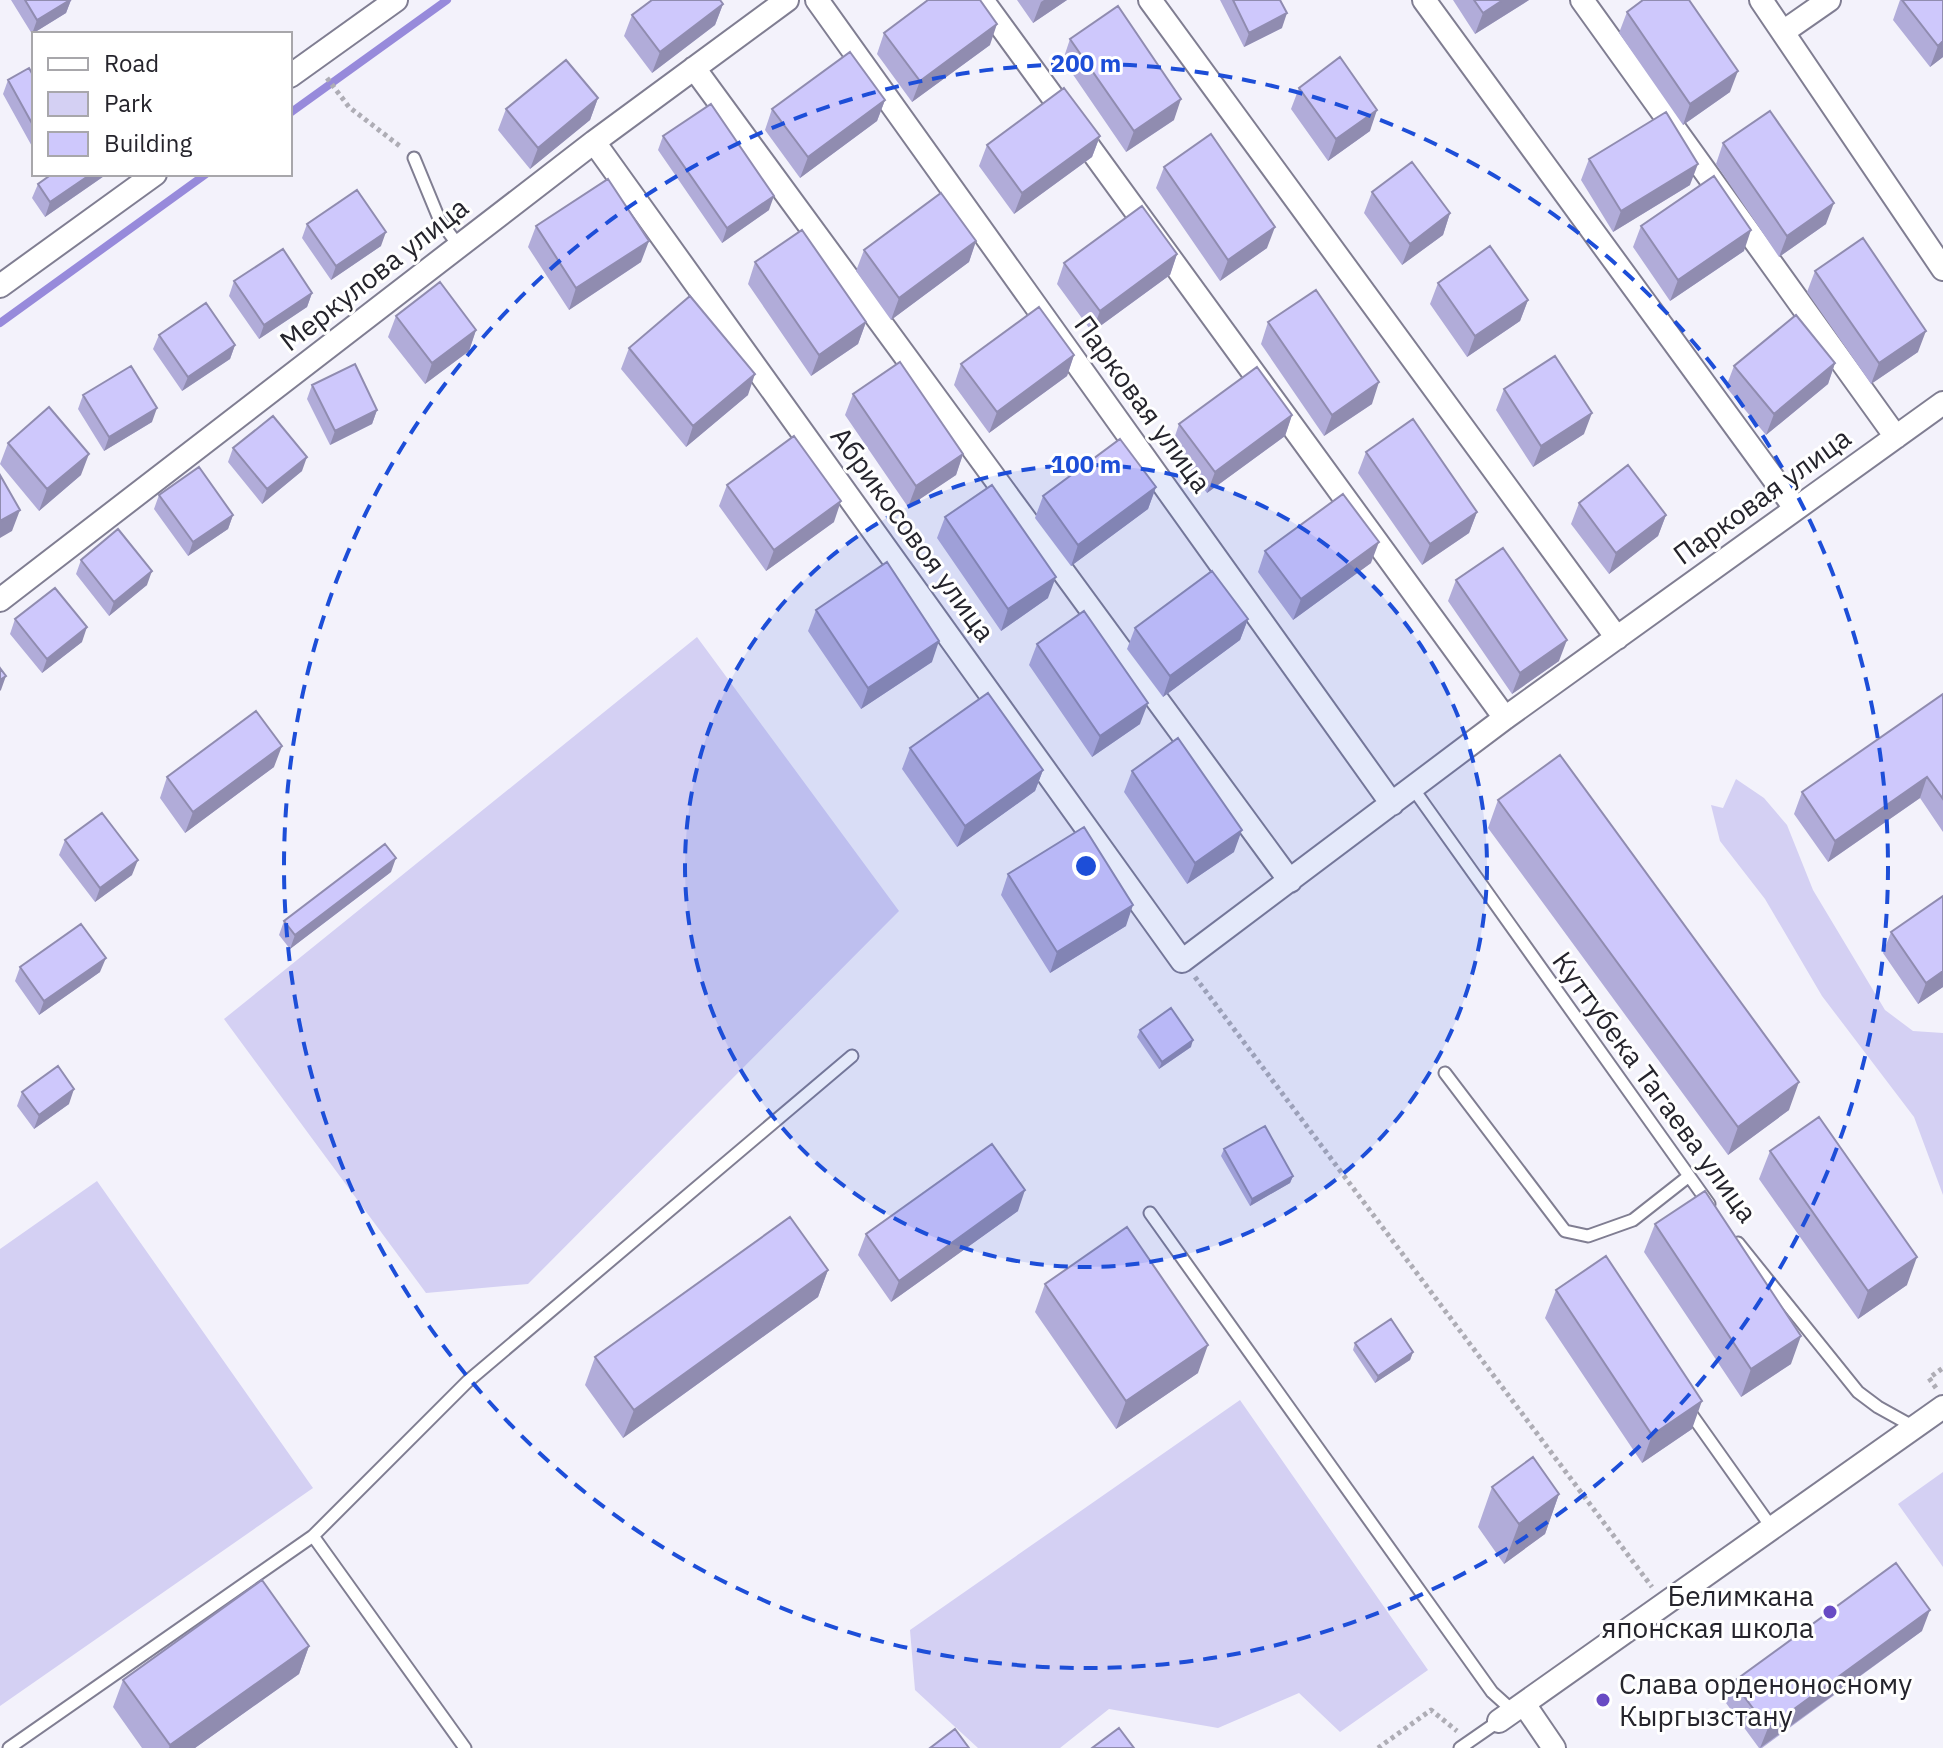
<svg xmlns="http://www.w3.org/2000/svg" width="1943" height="1748" font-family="'IBM Plex Sans',sans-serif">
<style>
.green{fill:#d4d0f3}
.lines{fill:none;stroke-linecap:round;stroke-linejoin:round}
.stream{stroke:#978adb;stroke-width:8}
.service-casing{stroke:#807e92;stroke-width:15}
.minor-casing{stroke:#807e92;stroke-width:26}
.path{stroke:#aeadb5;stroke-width:5;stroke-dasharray:4 4;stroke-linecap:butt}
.service{stroke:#fff;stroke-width:11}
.minor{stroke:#fff;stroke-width:22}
.wall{fill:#b1acd9}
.shaded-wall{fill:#908cb0}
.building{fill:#cec8fc;stroke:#908cb0;stroke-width:2}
.ring{fill:none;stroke:#1d4ed8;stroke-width:4;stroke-dasharray:14 10}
.poi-dot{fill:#694bc4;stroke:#fff;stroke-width:3}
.labels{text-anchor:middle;stroke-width:6;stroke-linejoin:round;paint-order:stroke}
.street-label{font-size:28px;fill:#25242c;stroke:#fff}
.poi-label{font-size:28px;fill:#25242c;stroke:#fff;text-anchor:end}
.centre{fill:#1d4ed8;stroke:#fff;stroke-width:4}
.ring-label{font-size:24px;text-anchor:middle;font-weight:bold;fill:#1d4ed8;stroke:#fff;stroke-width:6;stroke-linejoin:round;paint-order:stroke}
</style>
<rect width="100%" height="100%" fill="#f3f2fb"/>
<!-- green -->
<path class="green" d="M697,637l202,274 -371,373 -102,9 -202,-274z
M1736,779l28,19 23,27 26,65 72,120 28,21 30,2v162l-29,-78 -92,-121 -57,-97 -45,-58 -9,-36 12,3z
M97,1181l216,307 -313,218v-457z
M1240,1400l188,270 -88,62 -41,-39 -81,35 -109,-19 -49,39h-82l-63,-58 -5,-60z
M1943,1472v95l-45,-63z"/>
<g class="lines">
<!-- stream -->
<path class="stream" d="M290,113l157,-113
M0,323l206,-149"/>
<!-- service casing -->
<g class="service-casing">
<path id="service" d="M414,158l26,63 19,25
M1412,787l297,417
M1445,1073l120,158 23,5 45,-16 56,-44
M1150,1213l342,479 21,19
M1738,1243l120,149 20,15 36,20
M1689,1411l83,117
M9,1748l304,-212
M465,1748l-152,-212 155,-155 384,-325
M1460,1748l39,-27"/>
</g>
<!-- minor casing -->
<g class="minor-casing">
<path id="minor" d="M817,0l575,804
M982,0l523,718
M1150,0l467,638
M1424,0l371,508
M1582,0l314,437
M1761,0l182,269
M1783,32l46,-32
M694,68l596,813
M290,76l106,-76
M594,142l588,819 323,-243 438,-315
M0,286l155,-112
M0,600l594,-458 193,-142
M1524,1704l30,44
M1499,1721l444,-314"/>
</g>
<!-- path -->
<path class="path" d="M327,78l22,29 52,40
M1195,977l457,610
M1936,1388l-7,-10 14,-10
M1378,1748l53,-38 26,21"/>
<!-- service -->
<use href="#service" class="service"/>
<!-- minor -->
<use href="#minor" class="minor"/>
</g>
<!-- wall -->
<path class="wall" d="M11,0h60l-5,13 -34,21z
M1017,0h50l-34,23z
M1220,0h60l2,28 -38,19z
M1453,0h76l-54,34z
M1900,0h43v57l-13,10 -37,-47z
M723,4l-8,21 -63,48 -28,-37 8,-21z
M1627,12l103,80 -47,33 -64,-92z
M884,33l106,12 -78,57 -35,-48z
M1070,39l104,81 -48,32 -63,-92z
M34,77v73l-31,-56 5,-14z
M1299,88l71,43 -42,30 -37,-52z
M598,98l-8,22 -60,49 -32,-39 8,-21z
M885,100l-8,21 -77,57 -35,-48 7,-21z
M663,136l106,74 -47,33 -64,-93z
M1100,136l-8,21 -78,57 -35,-48 8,-21z
M1723,143l103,81 -47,33 -63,-93z
M1589,159l101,26 -77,47 -32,-52z
M1164,167l103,81 -47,33 -64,-93z
M107,174l-62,43 -13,-19 6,-14z
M1372,192l78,21 -7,22 -41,30 -38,-52z
M307,224l74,22 -50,34 -29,-42z
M536,226l105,36 -72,48 -41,-63z
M1641,226l103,25 -74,50 -37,-54z
M976,241l-7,21 -78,58 -35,-49 8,-21z
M1177,254l-7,21 -78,57 -35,-48 7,-21z
M755,262l111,60 -8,22 -47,32 -63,-92z
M1815,271l103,81 -47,32 -64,-92z
M234,281l78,12 -5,14 -48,32 -30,-43z
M1438,283l90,17 -8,21 -53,36 -37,-53z
M396,316l80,14 -7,21 -44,33 -37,-47z
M1268,322l104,82 -48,32 -63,-92z
M159,335l76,10 -5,14 -48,32 -29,-42z
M629,348l119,47 -62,52 -65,-78z
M1074,355l-7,21 -78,57 -35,-48 7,-21z
M1835,363l-7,21 -62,51 -40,-48 8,-21z
M312,385l65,25 -5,14 -42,21 -23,-46z
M1504,389l80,45 -51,33 -37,-57z
M853,394l110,60 -7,21 -48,32 -63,-92z
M83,395l69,27 -48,29 -26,-42z
M1292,415l-7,21 -78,57 -35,-48 7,-21z
M8,443l73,32 -42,36 -39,-47z
M233,448l69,23 -40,33 -34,-42z
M1366,452l111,60 -8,21 -47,32 -64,-92z
M727,485l107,37 -68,49 -47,-65z
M1156,487l-8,22 -77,57 -36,-48 8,-22z
M159,495l74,20 -5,14 -40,27 -34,-47z
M1579,503l87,12 -8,21 -49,38 -38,-50z
M945,517l103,81 -47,33 -64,-93z
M1265,551l106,12 -78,57 -35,-48z
M81,560l66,25 -38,31 -33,-42z
M1456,580l103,81 -47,33 -64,-93z
M816,610l116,52 -71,47 -53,-78z
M15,619l67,23 -40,31 -32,-39z
M1248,619l-8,21 -77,57 -36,-48 8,-21z
M1037,644l103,80 -48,33 -63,-92z
M1943,694v138l-23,-34 -92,64 -34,-48 8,-22z
M910,748l133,22 -8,21 -78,56 -55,-78z
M274,767l-89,66 -25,-35 7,-21z
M1132,771l102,81 -47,32 -63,-92z
M1498,800l291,310 -61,45 -240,-327z
M65,840l67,35 -37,27 -36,-47z
M391,872l-101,77 -11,-14 5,-14z
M1008,874l118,52 -76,47 -49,-78z
M1943,896v91l-25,17 -35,-51 8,-21z
M20,967l80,5 -61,43 -24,-34z
M1140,1030l51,17 -32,22 -22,-32z
M22,1092l47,12 -35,25 -17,-23z
M1224,1149l69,27 -3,7 -40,23 -29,-50z
M1770,1151l137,134 -49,34 -99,-140z
M1018,1211l-127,91 -33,-47 8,-21z
M1655,1224l136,140 -50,33 -97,-145z
M828,1270l-10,27 -195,141 -38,-53 10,-28z
M1045,1284l153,89 -82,56 -81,-117z
M1556,1290l136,139 -50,34 -97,-145z
M1355,1343l58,9 -3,8 -35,23 -22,-33z
M1492,1487l67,7 -14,40 -41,30 -26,-37z
M1922,1631l-160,117h-3l-33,-45 7,-21z
M309,1646l-10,28 -104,74h-53l-29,-41 10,-27z"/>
<!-- shaded-wall -->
<path class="shaded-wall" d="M70,0h1l-5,13 -34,21 5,-14z
M1044,0h23l-34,23 8,-21z
M1503,0h26l-54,34 8,-21z
M723,4l-8,21 -63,48 8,-21z
M1287,13l-5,15 -38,19 5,-14z
M997,24l-7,21 -78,57 8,-21z
M1943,41v16l-13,10 8,-21z
M1738,71l-8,21 -47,33 7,-21z
M598,98l-8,22 -60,49 8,-21z
M1181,99l-7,21 -48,32 8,-21z
M885,100l-8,21 -77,57 8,-21z
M1377,110l-7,21 -42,30 8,-22z
M1100,136l-8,21 -78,57 8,-21z
M1698,164l-8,21 -77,47 8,-21z
M91,174h16l-62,43 5,-15z
M774,196l-5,14 -47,33 5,-15z
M1834,203l-8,21 -47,33 8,-21z
M1450,213l-7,22 -41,30 8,-21z
M1275,227l-8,21 -47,33 8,-21z
M1751,230l-7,21 -74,50 8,-21z
M386,232l-5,14 -50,34 5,-14z
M649,241l-8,21 -72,48 7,-22z
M976,241l-7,21 -78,58 8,-22z
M1177,254l-7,21 -78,57 8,-21z
M312,293l-5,14 -48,32 5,-14z
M1528,300l-8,21 -53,36 8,-21z
M866,322l-8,22 -47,32 8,-21z
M476,330l-7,21 -44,33 7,-21z
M1926,331l-8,21 -47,32 8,-21z
M235,345l-5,14 -48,32 6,-14z
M1074,355l-7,21 -78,57 8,-21z
M1835,363l-7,21 -62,51 8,-21z
M755,374l-7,21 -62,52 7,-21z
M1379,382l-7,22 -48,32 8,-21z
M157,408l-5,14 -48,29 5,-14z
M377,410l-5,14 -42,21 5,-14z
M1592,413l-8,21 -51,33 8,-21z
M1292,415l-7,21 -78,57 8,-21z
M89,454l-8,21 -42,36 8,-22z
M963,454l-7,21 -48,32 8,-21z
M307,457l-5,14 -40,33 5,-15z
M1156,487l-8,22 -77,57 7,-21z
M841,501l-7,21 -68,49 8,-21z
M20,510l-8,21 -12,7v-17z
M1477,512l-8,21 -47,32 8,-21z
M233,515l-5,14 -40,27 5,-14z
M1666,515l-8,21 -49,38 7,-21z
M1379,542l-8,21 -78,57 8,-21z
M152,571l-5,14 -38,31 5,-14z
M1056,577l-8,21 -47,33 7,-22z
M1248,619l-8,21 -77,57 7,-21z
M87,627l-5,15 -40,31 5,-14z
M1567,640l-8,21 -47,33 8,-21z
M939,641l-7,21 -71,47 7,-21z
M6,676l-5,14 -1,1v-11z
M1148,703l-8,21 -48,33 8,-21z
M282,746l-8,21 -89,66 8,-21z
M1043,770l-8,21 -78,56 8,-21z
M1927,777l-7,21 -92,64 7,-21z
M1242,830l-8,22 -47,32 8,-21z
M396,858l-5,14 -101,77 5,-14z
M138,860l-6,15 -37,27 5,-14z
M1133,905l-7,21 -76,47 7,-21z
M106,958l-6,14 -61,43 5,-14z
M1943,971v16l-25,17 8,-21z
M1193,1040l-2,7 -32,22 3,-7z
M1799,1082l-10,28 -61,45 10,-28z
M74,1089l-5,15 -35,25 5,-14z
M1293,1176l-3,7 -40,23 2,-7z
M1025,1190l-7,21 -127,91 8,-21z
M1917,1257l-10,28 -49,34 10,-28z
M828,1270l-10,27 -195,141 11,-28z
M1801,1336l-10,28 -50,33 10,-28z
M1208,1345l-10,28 -82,56 10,-28z
M1413,1352l-3,8 -35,23 3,-7z
M1702,1401l-10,28 -50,34 10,-28z
M1559,1494l-14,40 -41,30 15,-40z
M1930,1610l-8,21 -162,117 8,-20z
M309,1646l-10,28 -104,74h-26l1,-3z"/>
<!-- building -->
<path class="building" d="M25,0h45l-33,20z
M652,0h68l3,4 -63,48 -28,-37z
M928,0h52l17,24 -77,57 -36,-48z
M1233,0h47l7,13 -38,20z
M1474,0h29l-20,13z
M1643,0h46l49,71 -48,33 -63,-92z
M1902,0h41v41l-5,5z
M1118,6l63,93 -47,32 -64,-92z
M850,52l35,48 -77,57 -36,-48z
M1340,57l37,53 -41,29 -37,-51z
M566,60l32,38 -60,50 -32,-39z
M29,68l5,9v50l-26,-47z
M1064,88l36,48 -78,57 -35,-48z
M711,104l63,92 -47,32 -64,-92z
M1770,111l64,92 -47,33 -64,-93z
M1666,112l32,52 -77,47 -32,-52z
M1211,134l64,93 -47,33 -64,-93z
M1412,162l38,51 -40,31 -38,-52z
M52,174h39l-41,28 -12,-18z
M1714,176l37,54 -73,50 -37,-54z
M608,179l41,62 -73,47 -40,-62z
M357,190l29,42 -50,34 -29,-42z
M941,193l35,48 -77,57 -35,-48z
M1142,206l35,48 -77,57 -36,-48z
M802,230l64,92 -47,33 -64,-93z
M1863,238l63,93 -47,32 -64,-92z
M1490,246l38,54 -53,36 -37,-53z
M283,249l29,44 -48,32 -30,-44z
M440,282l36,48 -44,33 -36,-47z
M1316,290l63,92 -47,33 -64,-93z
M690,296l65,78 -62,52 -64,-78z
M206,303l29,42 -47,32 -29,-42z
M1039,307l35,48 -77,57 -36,-48z
M1796,315l39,48 -61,51 -40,-48z
M1555,356l37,57 -51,33 -37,-57z
M900,362l63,92 -47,32 -63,-92z
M355,364l22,46 -42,21 -23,-46z
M131,366l26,42 -48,29 -26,-42z
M1257,367l35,48 -77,57 -36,-48z
M49,407l40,47 -42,35 -39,-46z
M273,416l34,41 -40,32 -34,-41z
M1413,419l64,93 -47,32 -64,-92z
M794,436l47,65 -67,49 -47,-65z
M1120,439l36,48 -78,58 -35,-49z
M1628,465l38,50 -50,38 -37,-50z
M199,467l34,48 -40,27 -34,-47z
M0,475l20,35 -20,11z
M992,485l64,92 -48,32 -63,-92z
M1343,494l36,48 -78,57 -36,-48z
M118,529l34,42 -38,31 -33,-42z
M1503,548l64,92 -47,33 -64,-93z
M887,562l52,79 -71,47 -52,-78z
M1212,571l36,48 -78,57 -35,-48z
M55,588l32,39 -40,32 -32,-40z
M1084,611l64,92 -48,33 -63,-92z
M0,668l6,8 -6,4z
M988,693l55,77 -78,56 -55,-78z
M1943,694v105l-16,-22 -92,64 -33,-49z
M256,711l26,35 -89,66 -26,-35z
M1178,738l64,92 -47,33 -63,-92z
M1560,755l239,327 -61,45 -240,-327z
M102,813l36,47 -38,28 -35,-48z
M1084,827l49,78 -76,47 -49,-78z
M385,844l11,14 -101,77 -11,-14z
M1943,896v75l-17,12 -35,-51z
M81,924l25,34 -62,43 -24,-34z
M1171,1008l22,32 -31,22 -22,-32z
M58,1066l16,23 -35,26 -17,-23z
M1819,1117l98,140 -49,34 -98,-140z
M1265,1126l28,50 -41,23 -28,-50z
M992,1144l33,46 -126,91 -33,-47z
M1705,1191l96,145 -50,33 -96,-145z
M790,1217l38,53 -194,140 -39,-53z
M1127,1227l81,118 -82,56 -81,-117z
M1606,1256l96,145 -50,34 -96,-145z
M1391,1319l22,33 -35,24 -23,-33z
M1533,1457l26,37 -40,30 -27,-37z
M1896,1563l34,47 -162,118 -35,-46z
M262,1580l47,66 -139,99 -47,-65z
M1119,1728l15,20h-42z
M955,1729l14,19h-39z"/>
<!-- distance rings -->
<circle cx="1086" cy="866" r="401" fill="#1d4ed8" fill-opacity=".12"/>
<g class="ring">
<circle cx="1086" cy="866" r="401"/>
<circle cx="1086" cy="866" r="802"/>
</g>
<!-- markers -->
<g class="poi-dot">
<circle cx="1830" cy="1612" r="8"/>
<circle cx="1603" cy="1700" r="8"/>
</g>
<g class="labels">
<!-- street labels -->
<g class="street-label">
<text transform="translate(374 274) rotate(-38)" y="10">Меркулова улица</text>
<text transform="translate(1143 404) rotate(54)" y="10">Парковая улица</text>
<text transform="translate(1762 496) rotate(-36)" y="10">Парковая улица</text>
<text transform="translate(913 534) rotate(54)" y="10">Абрикосовоя улица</text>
<text transform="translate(1655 1087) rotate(54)" y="10">Куттубека Тагаева улица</text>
</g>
<!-- poi labels -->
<g class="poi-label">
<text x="1814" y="1606">Белимкана<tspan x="1814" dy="32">японская школа</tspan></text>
<text x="1619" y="1694" text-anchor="start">Слава орденоносному<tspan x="1619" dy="32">Кыргызстану</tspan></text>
</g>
</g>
<circle cx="1086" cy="866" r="12" class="centre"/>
<g class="ring-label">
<text x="1086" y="72">200 m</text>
<text x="1086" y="473">100 m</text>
</g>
<!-- legend -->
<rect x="32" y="32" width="260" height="144" fill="#ffffff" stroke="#a8a7ab" stroke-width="2"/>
<rect x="48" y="58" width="40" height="12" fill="#ffffff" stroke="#a8a7ab" stroke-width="2"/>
<text x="104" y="72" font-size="24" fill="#25242c">Road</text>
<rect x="48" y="92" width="40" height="24" fill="#d4d0f3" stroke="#a8a7ab" stroke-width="2"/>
<text x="104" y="112" font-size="24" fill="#25242c">Park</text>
<rect x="48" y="132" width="40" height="24" fill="#cec8fc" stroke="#a8a7ab" stroke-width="2"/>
<text x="104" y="152" font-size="24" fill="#25242c">Building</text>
</svg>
